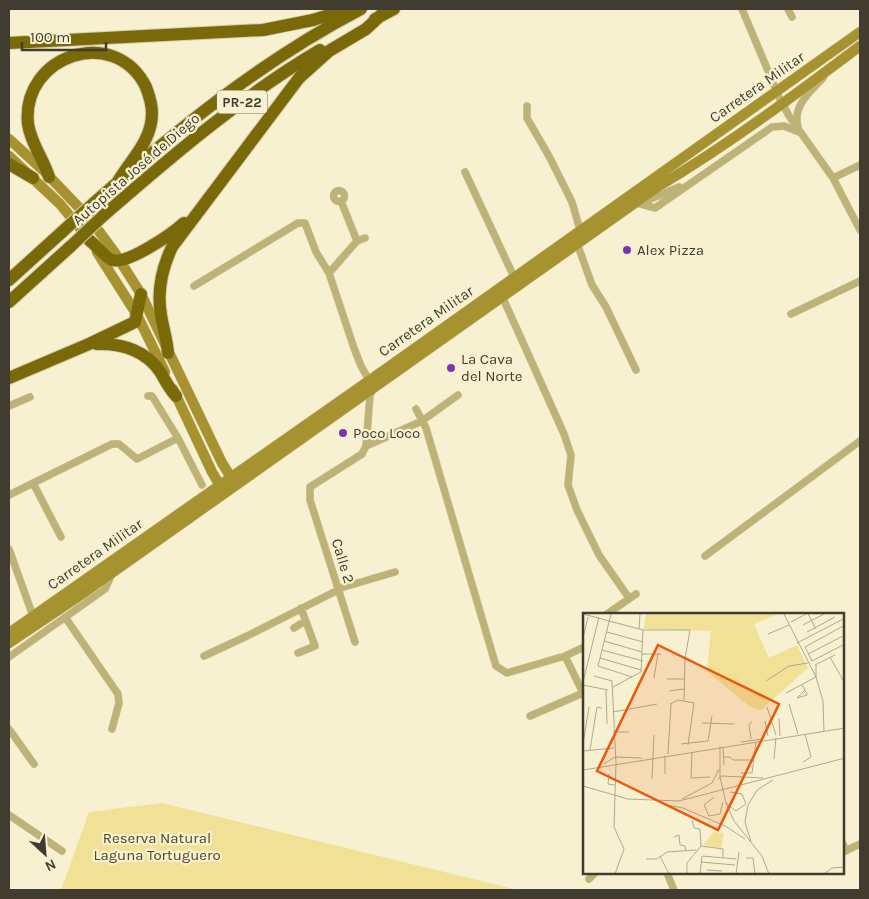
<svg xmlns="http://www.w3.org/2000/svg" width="869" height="899" font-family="Karla,sans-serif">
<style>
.green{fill:#f0e197}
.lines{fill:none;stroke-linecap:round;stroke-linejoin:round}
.minor-casing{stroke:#d3cdb1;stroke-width:8}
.secondary-casing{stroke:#d3cdb1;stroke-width:11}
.motorway-casing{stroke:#d3cdb1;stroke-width:14}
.minor{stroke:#beb277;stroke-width:7}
.secondary{stroke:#a6922e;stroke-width:10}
.motorway{stroke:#7a6909;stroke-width:12}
.motorway-bridge-casing{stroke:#d3cdb1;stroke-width:14;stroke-linecap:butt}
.motorway-bridge{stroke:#7a6909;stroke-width:12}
.poi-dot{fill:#7936aa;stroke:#f8f1d1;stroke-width:2}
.labels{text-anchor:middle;stroke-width:4.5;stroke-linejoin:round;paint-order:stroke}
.shield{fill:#f8f1d1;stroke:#777360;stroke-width:1}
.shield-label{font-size:14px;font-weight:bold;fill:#403d30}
.street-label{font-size:15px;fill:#403d30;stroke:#f8f1d1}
.poi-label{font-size:15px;fill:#403d30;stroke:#f8f1d1;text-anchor:start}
.park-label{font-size:15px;fill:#4f461f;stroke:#f8f1d1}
.inset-road{fill:none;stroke:#aea991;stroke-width:1}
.view{fill:#e8590c;fill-opacity:0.15;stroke:#e8590c;stroke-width:2.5}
.inset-edge{fill:none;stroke:#403d30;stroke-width:2.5}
</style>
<rect width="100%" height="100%" fill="#f8f1d1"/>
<!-- green -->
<path class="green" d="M162,803l352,86v1h-453l28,-78z"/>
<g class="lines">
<!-- minor casing -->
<g class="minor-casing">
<path id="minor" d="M742,9l37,88 10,19 44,62 27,52
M788,9l4,8
M527,106v12l23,40 22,44 8,28 -3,13 15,42 14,22 30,63
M798,127c-6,-21 12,-35 25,-49
M465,172l49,105
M833,178l27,-13
M333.5 196a5.5 5.5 0 1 1 11 0a5.5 5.5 0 1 1-11 0Z
M341,201l16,40
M641,203l38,-16
M640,204l15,4 117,-81 12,-1 15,6
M329,273l28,-32 8,-3
M194,286l104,-63h7l11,29 13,21 25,75 7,18 8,14
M502,296l62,138 7,21 -3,30 9,25 22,45 30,43
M791,314l69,-33
M148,396h4l26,42 24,47
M9,406l21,-9
M416,409l10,19 70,238 11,7 58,-17 19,-9
M366,446l4,-51 4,-7
M33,483l28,54
M9,495l103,-51h7l18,15 41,-21
M9,549l24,67
M705,556l155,-115
M607,614l29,-20
M65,617l53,77 1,9 -7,26
M294,628l11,-7
M355,642l-45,-142v-13l52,-33 4,-8 56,-25 36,-26
M298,653l17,-7 -14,-38
M204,656l43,-20 97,-49 51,-15
M565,656l19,39
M9,657l96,-68 7,-15
M530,716l53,-23
M9,729l25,35
M9,815l53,36
M843,844l3,7
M843,852l17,-8
M667,873l7,17
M589,879l6,-6"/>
</g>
<!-- secondary casing -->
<g class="secondary-casing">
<path id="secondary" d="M9,139l35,32 46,48 25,34 26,41 81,169 12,19
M9,156l51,48 28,34
M97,252l40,63 28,57
M173,389l39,83 11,19
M9,633l378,-265 473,-336
M9,643l76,-51 574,-406c70,-42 136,-91 201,-140"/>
</g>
<!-- motorway casing -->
<g class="motorway-casing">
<path id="motorway" d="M375,19l19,-10
M9,43l254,-13 50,-10 35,-11
M9,164l24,14
M49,177c-6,-19 -18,-33 -21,-53 -7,-69 87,-100 118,-37 3,8 6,17 6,26 0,29 -22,47 -35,70
M94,203c82,-73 169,-143 267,-194
M104,215c69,-60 138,-119 216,-165
M89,240c6,4 18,19 23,20 15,5 60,-26 72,-37
M9,280l53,-48
M9,302l62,-56
M97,344c25,-1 50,7 64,29 5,9 8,15 15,23
M168,353c-1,-13 -5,-25 -7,-38 -4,-23 1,-47 11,-68l127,-169 30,-27 37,-22 15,-14
M9,378l80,-34 46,-22 6,-28"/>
</g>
<!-- minor -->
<use href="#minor" class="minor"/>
<!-- secondary -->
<use href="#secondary" class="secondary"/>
<!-- motorway -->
<use href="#motorway" class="motorway"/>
<!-- motorway-bridge casing -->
<g class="motorway-bridge-casing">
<path id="motorway-bridge" d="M62,232l32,-29
M71,246l33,-31"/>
</g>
<!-- motorway-bridge -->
<use href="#motorway-bridge" class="motorway-bridge"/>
</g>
<!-- markers -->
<g class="poi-dot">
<circle cx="627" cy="250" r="5"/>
<circle cx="451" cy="368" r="5"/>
<circle cx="343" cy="433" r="5"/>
</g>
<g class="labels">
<!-- shield labels -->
<rect class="shield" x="217" y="90.5" width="50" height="23" rx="4"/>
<g class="shield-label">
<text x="242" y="107">PR-22</text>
</g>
<!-- street labels -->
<g class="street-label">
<text transform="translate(757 87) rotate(-35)" y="5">Carretera Militar</text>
<text transform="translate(136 169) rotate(-41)" y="5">Autopista José de Diego</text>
<text transform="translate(426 321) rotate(-35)" y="5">Carretera Militar</text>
<text transform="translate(95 554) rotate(-35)" y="5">Carretera Militar</text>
<text transform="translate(343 561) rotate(73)" y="5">Calle 2</text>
</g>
<!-- poi labels -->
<g class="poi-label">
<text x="637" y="255">Alex Pizza</text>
<text x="461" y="364">La Cava<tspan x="461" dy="17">del Norte</tspan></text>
<text x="353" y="438">Poco Loco</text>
</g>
<!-- park labels -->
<g class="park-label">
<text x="157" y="843">Reserva Natural<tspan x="157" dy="17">Laguna Tortuguero</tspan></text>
</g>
</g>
<!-- overview -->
<g transform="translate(583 613)">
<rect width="261" height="261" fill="#f8f1d1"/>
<path d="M63,1h132l-24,10 15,34 28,-13 11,23 -47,42 -11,-3 -43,-36 4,-40 -67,-2zM131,219l10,1 -3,15 -18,-3z" fill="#f0e197"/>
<path class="inset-road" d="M0,1l60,16h47l-5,29 -1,41M28,1l-13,52 34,11M201,1l32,63 7,24 1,30M225,1l8,15M208,9l15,-8M220,12l21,-11M262,12l-40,22 7,14 33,-17M56,16l1,-15M24,19l36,10M224,19l28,-15M185,21l21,-9M0,25l5,-21M21,28l38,11M214,30l48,-25M19,37l41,11M59,41h19M225,41l37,-19M247,44l13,23M17,45l41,12M232,52l20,-10M11,63l18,5 4,82 -2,64 10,22 -9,25M71,65l4,-25M84,66h17M183,68l23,-15 19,-3M0,69l16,-65M0,72l25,5M219,72l5,9v1l-10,3 8,-8M30,74l28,-15 2,-42M23,77l1,34M86,78l15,-2M203,80l30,-16v-12M87,91l8,-4 16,3 -6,42M206,91l9,30M184,94l9,28M30,99l44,-8M196,105l1,18M182,108l3,15M119,110l32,1M30,119h16M168,126l-2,-14 3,-4M158,129l22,-3M0,131l6,-37M98,131l27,-3 4,-25M137,133v31l6,26 8,18 28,35 7,18M140,135l1,17M7,137l7,-43 5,1M0,138l31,-3M109,139l-1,26 19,-1M85,141l3,-50M140,144h7l3,3h20M191,146l2,-21M220,149l8,-5 -6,-23M21,151l11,-7 27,1M0,157l262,-42M158,160h11l4,-31M26,161l-1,10 7,1M82,161v-18M69,166l2,-44M135,166l4,-3 41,2M0,173l45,13 51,2 166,-43M131,184l-10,8 5,11 11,-2 3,-12M99,186l30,-16 7,-14M143,190l10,8 10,-7 -4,-10 -12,-2M84,192l16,3 42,18 20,13M109,207l2,8 6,1 1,17M91,224l5,-2 1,10 5,1 1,5M168,229l-6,-20 3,-17 9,-15 16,-10M118,233l22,3v8M77,243l9,18M163,245h7l2,16M63,246h11l10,-7 29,-2M118,249l34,3M124,257l15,1M104,261v-11l14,-17M117,261l2,-18 34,3M153,261l3,-22M241,261l8,-6 13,-1"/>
<path class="view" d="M75,32l121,59 -61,126 -121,-59z"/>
<rect width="261" height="261" class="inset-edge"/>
</g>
<!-- border -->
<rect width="869" height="899" fill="none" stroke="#403d30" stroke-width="20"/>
<!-- north arrow -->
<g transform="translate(45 854) rotate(154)" stroke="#f8f1d1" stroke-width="4" paint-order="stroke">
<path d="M0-4L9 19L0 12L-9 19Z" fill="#403d30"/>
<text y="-8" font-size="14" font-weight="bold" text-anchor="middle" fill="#403d30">N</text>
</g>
<!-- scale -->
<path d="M22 42v8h84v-8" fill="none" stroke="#403d30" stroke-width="2.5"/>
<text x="30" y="42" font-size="15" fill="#403d30" stroke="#f8f1d1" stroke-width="4" paint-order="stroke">100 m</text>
</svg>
